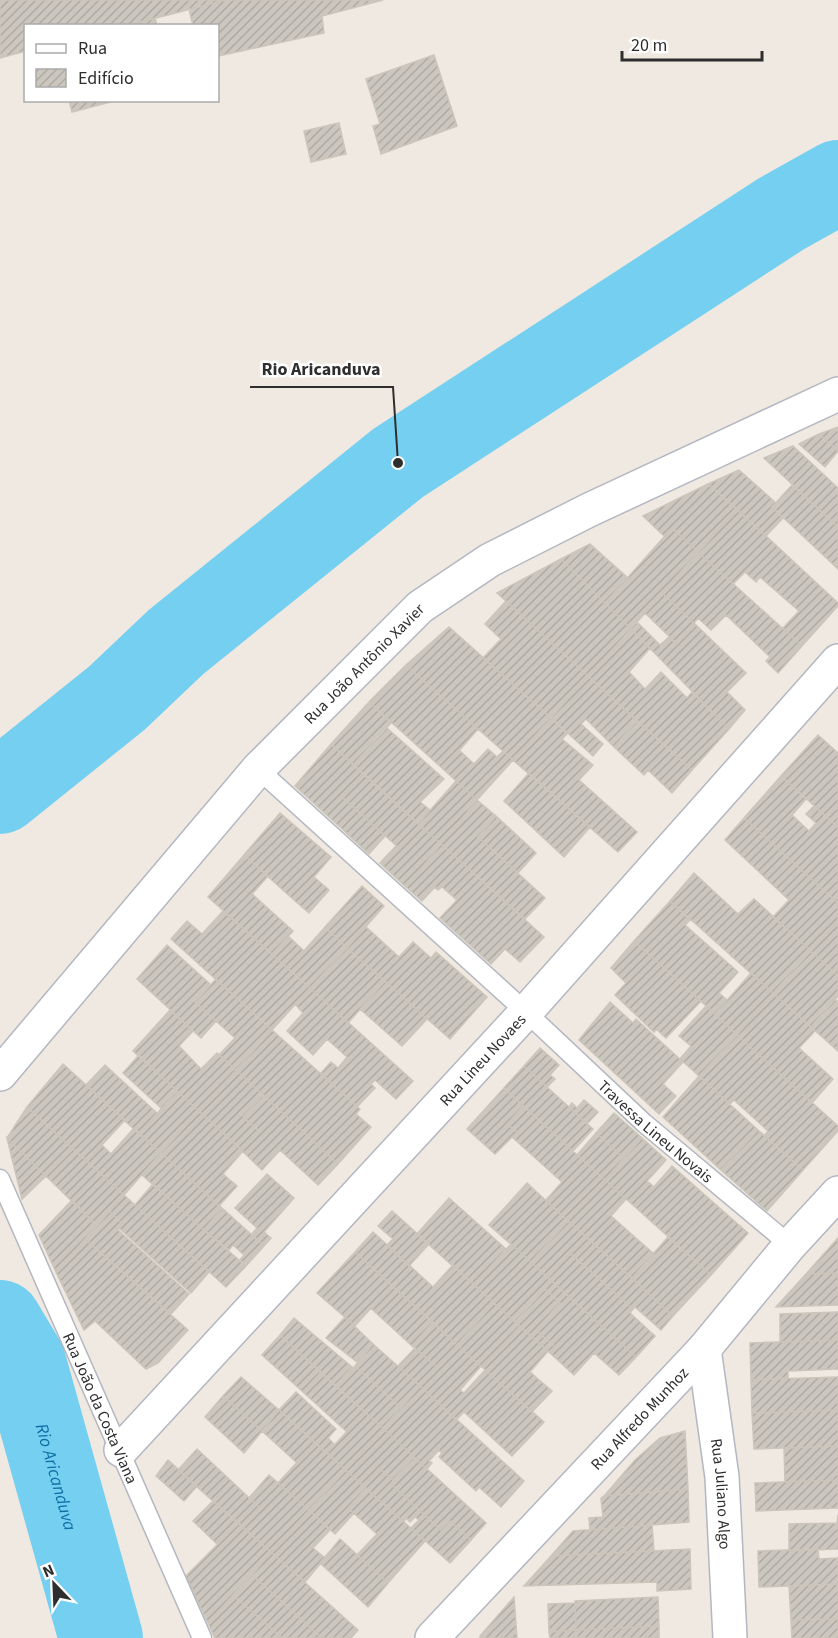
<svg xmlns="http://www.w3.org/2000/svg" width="838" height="1638" font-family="'Source Sans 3',sans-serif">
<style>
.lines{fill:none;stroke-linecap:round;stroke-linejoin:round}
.river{stroke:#75cff0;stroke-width:84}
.building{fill:url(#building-hatch);stroke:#cbc5ba;stroke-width:1.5}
.lane-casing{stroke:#b4b7c1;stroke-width:21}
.street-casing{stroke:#b4b7c1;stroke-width:36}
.lane{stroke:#fff;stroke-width:18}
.street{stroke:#fff;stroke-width:33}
.labels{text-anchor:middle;stroke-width:5;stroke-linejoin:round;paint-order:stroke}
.street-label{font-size:16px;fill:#2e2e2e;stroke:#fff}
.water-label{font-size:18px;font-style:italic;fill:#0d6fa3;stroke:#fff}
.leader{fill:none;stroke:#2e2e2e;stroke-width:2}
.callout-dot{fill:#2e2e2e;stroke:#fff;stroke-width:2}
.callout-label{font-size:18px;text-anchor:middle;font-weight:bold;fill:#2e2e2e;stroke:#fff;stroke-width:5;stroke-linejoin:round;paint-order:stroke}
</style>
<defs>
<pattern id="building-hatch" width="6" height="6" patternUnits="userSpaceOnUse" patternTransform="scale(1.5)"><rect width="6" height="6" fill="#cbc7bf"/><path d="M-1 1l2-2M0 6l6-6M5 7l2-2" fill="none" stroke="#afaba4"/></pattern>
</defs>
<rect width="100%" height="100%" fill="#efe9e1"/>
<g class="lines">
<!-- river -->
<g class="river">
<path d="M0,792l117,-94 59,-56 222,-179 383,-249 57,-32"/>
<path id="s1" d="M0,1322l24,40 77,276"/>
</g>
</g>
<!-- building -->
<path class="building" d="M0,0h226l-101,26h-99v25l-26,7z
M226,0h157l-61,16 2,17 -106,23v-30h-25l-4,-17z
M155,18l2,8h-32z
M434,55l23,71 -76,28 -8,-28 7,-2 -14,-45z
M69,100h49l-46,12z
M339,123l7,31 -35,8 -7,-31z
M838,427v24l-19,-17z
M819,434l19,17 -13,16 -26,-23z
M793,446l45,42v39l-74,-69z
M739,470l37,33 -4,4 11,11 -17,18 -58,-52z
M708,484l29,25 -38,43 -27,-24 -7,9 -22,-21z
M792,485l46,42v42l-66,-62z
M737,509l101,94v3l-36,40 -19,-18 16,-17 -39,-34 -4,5 -11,-10 -12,12 -35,-32z
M672,528l27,24 -68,77 -26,-26z
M590,544l38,34 -23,25 -44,-44z
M698,552l104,94 -24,27 -12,-12 4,-4 -44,-42 -15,15 -13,-12 -4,5 -32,-30z
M561,559l70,70 -43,47 -91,-83z
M662,593l34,32 -19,19 -32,-31z
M506,601l82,75 -37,42 -68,-60 18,-19 -16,-15z
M637,622l23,23 9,-8 8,7 19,-19 50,48 -19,19 18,18 -16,19 -98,-100z
M449,627l102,91 -38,42 -107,-95z
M631,629l19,19 -21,24 16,17 16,-17 26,26 5,-6 37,37 -37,41 -104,-94z
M406,665l72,64 -35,40 -74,-67z
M588,676l49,45 -23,26 -28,-28 -5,5 22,20 -10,12 -42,-38z
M369,702l22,21 -38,42 -22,-21z
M551,718l16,16 -5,5 31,26 -14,15 58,52 -19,20 -105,-92z
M637,721l55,49 -20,23 -24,-23 -4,5 -30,-28z
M387,728l57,51 -24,23 10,8 -12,14 -65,-59z
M818,735l20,18v74l-57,-51z
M331,744l32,29 -21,24 14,12 -16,18 -45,-41z
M488,749l9,8 6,-6 10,9 -36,40 -34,-31 16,-19 15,14z
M363,773l58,53 -21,23 -58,-52z
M529,773l61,54 -26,30 -60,-56z
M781,776l25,23 -14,16 17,16 7,-8 -10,-9 8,-8 24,21v76l-94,-85z
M456,781l21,19 -36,44 -23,-20z
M477,800l19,16 -18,21 67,61 -20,21 -84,-75z
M356,809l29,27 -16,18 -29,-27z
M280,813l51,44 -37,43 -50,-45z
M496,816l40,37 -18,20 -40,-36z
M744,818l94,85v18l-27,30 -38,-34 16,-17 -64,-60z
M421,826l20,18 -35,43 -26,-24 16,-17 4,3z
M441,844l103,93 -24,25 -15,-13 -14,15 -51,-46 17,-18 -15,-13 -4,3 -3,-3 -13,14 -16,-14z
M244,855l24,21 -16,18 41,37 -21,23 -64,-57z
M694,873l44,41 16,-15 57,52 -38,42 -103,-92z
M314,877l15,13 -20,23 -15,-13z
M362,886l22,20 -37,42 -22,-21z
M670,901l20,19 -5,5 53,47 -19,21 8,7 -12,14 -81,-73z
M223,911l87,77 -38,42 -101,-91 16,-18 15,13z
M838,921v55l-27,-25z
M365,926l34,31 14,-15 18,16 5,-6 51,45 -37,42 -103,-91z
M325,927l22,21 -37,40 -22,-19z
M288,936l16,15 -16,18 -16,-15z
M634,941l67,60 -35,37 -10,-9 -2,3 -39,-37 11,-12 -15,-15z
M167,945l43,39 -15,18 21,19 -15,17 -64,-59z
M347,948l38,33 -37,42 -38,-35z
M811,951l27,25v20l-27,31 -38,-34z
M751,973l22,20 -36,42 -22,-21z
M216,979l56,51 -36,40 -17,-15 16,-17 -40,-36z
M385,981l42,38 -25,27 -42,-37z
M310,988l103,93 -17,18 -21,-19 -4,4 4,4 -18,19 -36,-34 10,-11 7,6 9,-11 -20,-18 -14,16 -26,-24 16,-18 -8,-9z
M773,993l42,38 -16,17 34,31 -21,24 -75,-68z
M835,999l3,3v49l-27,-24z
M610,1002l23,21 3,-4 47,43 -20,22 13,12 -17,18 -80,-74z
M706,1006l31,29 -38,41 -19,-17 11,-13 -12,-10z
M170,1010l23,21 -14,15 22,23 16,-16 19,17 -37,41 -66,-60z
M272,1030l88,79 -4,5 15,13 -33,37 -102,-94z
M737,1035l101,91v5l-35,39 -39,-34 4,-5 -34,-31 -4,4 -31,-28z
M540,1048l19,17 -9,10 5,4 -8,8 -23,-21z
M139,1055l38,36 -15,18 -39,-36z
M63,1064l62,56 -38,41 -60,-54z
M105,1065l52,48 -18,21 -53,-49z
M524,1066l69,63 -20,22 -69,-63z
M236,1070l27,25 -20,22 15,13 -18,19 -41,-38z
M699,1076l59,54 -37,40 -58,-53z
M504,1088l19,18 -16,18 10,8 -22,22 -28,-25z
M177,1091l22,20 -38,42 -22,-19z
M263,1095l75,69 -20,21 -38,-35 -18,20 -22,-21 18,-19 -15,-13z
M584,1100l14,12 -11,12 -18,-17 3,-4 5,5z
M523,1106l82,74 -37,41 -22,-21 16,-18 -50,-45 5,-5 -10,-8z
M27,1107l46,42 -27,27 -39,-38z
M199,1111l44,40 -20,23 14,12 -18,20 -58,-53z
M614,1113l28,25 -18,20 -28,-25z
M134,1128l27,25 -37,42 -37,-34 15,-16 9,9z
M758,1130l45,40 -36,41 -46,-41z
M596,1133l28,25 -19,22 -28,-25z
M7,1138l39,38 -24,23z
M642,1138l24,22 -19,21 7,6 18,-21 76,67 -37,42 -106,-95z
M73,1149l51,46 -27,31 -51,-50z
M161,1153l61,55 -18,22 -62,-55z
M267,1174l27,24 -30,34 7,6 -7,8 -13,-11 6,-7 -22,-20z
M605,1180l21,19 -15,17 43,38 -22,24 -64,-57z
M527,1183l41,38 -37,41 -42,-37z
M153,1184l51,46 -19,20 -50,-45z
M124,1195l85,77 -18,21 -72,-65 4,-4 -14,-13z
M449,1198l57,51 -32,36 -57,-51z
M72,1200l25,26 -41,46 -17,-37z
M222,1208l42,38 -18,20 -6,-6 4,-5 -11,-10 -4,5 -25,-20z
M109,1211l14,13 -5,6 71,64 -18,20 -86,-75z
M392,1211l37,33 -20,22 -22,-21 6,-6 -15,-13z
M568,1221l22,19 -16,17 -4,-4 -22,25 -17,-16z
M204,1230l42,36 -20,21 -41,-37z
M373,1232l60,55 20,-22 41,38 -37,42 -102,-93z
M668,1237l43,38 -38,41 -41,-38z
M838,1238v35l-32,1z
M85,1239l103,91 -30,33 -12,6 -51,-48 -11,9 -28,-58z
M590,1240l83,76 -12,14 -26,-23 -2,2 -59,-52z
M511,1244l20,18 -37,41 -20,-18z
M355,1252l41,37 -21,23 -4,-4 -16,18 -38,-33z
M570,1253l63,56 -3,4 25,23 -19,21 -88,-79z
M531,1262l21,19 -37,41 -21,-19z
M838,1273v32l-62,2 30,-33z
M552,1281l84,76 -17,18 -25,-22 -20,22 -25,-23 6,-5 -19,-17 24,-27 -15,-14z
M396,1289l37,33 -21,24 -37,-34z
M545,1289l15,14 -24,27 19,17 -6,5 -34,-30z
M494,1303l26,23 -38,41 -25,-22z
M838,1312v28l-58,2v-28z
M345,1317l28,27 -16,18 -31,-24z
M294,1318l58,49 -17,19 -55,-51z
M433,1322l24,23 -20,22 -25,-21z
M520,1326l28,25 -18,21 22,19 -20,21 -50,-45z
M280,1335l41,37 -18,20 -41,-37z
M838,1340v29l-50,2v7l-37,2 -1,-37z
M373,1344l47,42 -19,22 -46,-42z
M457,1345l24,21 -21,24 4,3 21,-23 59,52 -32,34 -48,-44 -8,8 -36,-34z
M415,1348l22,19 -17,19 -22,-20z
M355,1366l46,42 -18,20 -48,-42z
M321,1372l44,40 -18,20 -44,-40z
M241,1377l38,33 -17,21 -39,-35z
M838,1377v33l-86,3 -1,-33z
M420,1386l104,95 -23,26 -22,-20 -3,4 -37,-34 3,-4 -3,-3 -10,11 3,2 -5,6 -44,-41z
M296,1392l40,37 -8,9 7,7 -8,8 -48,-43z
M223,1396l39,35 -18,22 -39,-36z
M279,1410l36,33 -18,20 -35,-32z
M838,1410v36l-84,3 -2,-36z
M365,1412l18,16 -37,42 -19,-17z
M383,1428l31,29 -21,23 -14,-12 -16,18 -17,-16z
M685,1431l3,58 -84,7 31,-36 25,-22z
M315,1443l31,27 -37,40 -31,-27z
M838,1446v34l-53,2 -1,-34z
M197,1449l62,58 -18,19 -63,-56z
M414,1457l72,66 -15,17 -21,-19 -9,9 -50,-46z
M168,1460l29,26 -13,15 -28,-25z
M379,1468l14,12 -2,4 50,46 9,-9 21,19 -21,23 -39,-35 8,-8 -4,-3 -5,5 -4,-4 -2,4 -41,-36z
M346,1470l20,18 -18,20 6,5 -19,21 -26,-24z
M269,1475l40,35 -38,42 -30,-26 18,-19 -10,-9z
M838,1480v28l-82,3 -1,-28z
M366,1488l59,53 -37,42 -31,-28 20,-21 -29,-26z
M688,1489l1,33 -99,8 -1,-12 14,-1 -2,-19 3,-2z
M213,1501l26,22 -22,21 -24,-23z
M309,1510l21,20 -17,18 12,10 -20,24 -34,-30z
M838,1515v34l-49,2v-27l48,-1z
M239,1523l32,29 -63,71 -22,-47z
M652,1525l2,26 -103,5 22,-25z
M340,1539l48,44 -20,24 -48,-44z
M690,1549l1,40 -34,2v-9l-133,4 27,-30z
M818,1549l1,10 19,-1v26l-79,3 -1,-36z
M271,1552l87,78 -7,8h-29l-70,-63z
M252,1575l70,63h-40l-49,-43z
M838,1584v35l-47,1 -2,-34z
M233,1595l49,43h-67l-7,-15z
M514,1597l3,41h-37v-2z
M658,1597l1,29 -83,4 -1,-29z
M575,1603l1,27 -27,2 -1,-28z
M838,1619v19h-46l-1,-18z
M659,1626v12h-82l-1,-8z
M576,1630l1,8h-27l-1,-6z"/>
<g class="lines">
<!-- lane casing -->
<g class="lane-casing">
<g id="lane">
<path id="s2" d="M258,769l268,243 118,111 146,122"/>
<path id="s3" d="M0,1179l202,459"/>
</g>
</g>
<!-- street casing -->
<g class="street-casing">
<g id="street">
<path id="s4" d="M0,1074l258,-305 162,-162 70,-47 99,-50 249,-116"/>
<path id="s5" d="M704,1349l18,128 8,161"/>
<path id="s6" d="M121,1450l405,-438 312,-351"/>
<path id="s7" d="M432,1638l272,-289 86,-104 48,-52"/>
</g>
</g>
<!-- lane -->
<use href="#lane" class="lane"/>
<!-- street -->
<use href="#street" class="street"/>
</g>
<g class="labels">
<!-- street labels -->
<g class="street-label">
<text dy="6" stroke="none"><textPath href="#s4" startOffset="549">Rua João Antônio Xavier</textPath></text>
<text dy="6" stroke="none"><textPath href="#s6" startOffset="532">Rua Lineu Novaes</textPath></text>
<text dy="6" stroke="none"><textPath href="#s2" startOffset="538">Travessa Lineu Novais</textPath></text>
<text dy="6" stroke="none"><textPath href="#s3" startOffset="250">Rua João da Costa Viana</textPath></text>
<text dy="6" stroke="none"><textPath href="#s7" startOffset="302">Rua Alfredo Munhoz</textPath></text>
<text dy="6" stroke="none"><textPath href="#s5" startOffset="146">Rua Juliano Algo</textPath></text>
</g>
<!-- water labels -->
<g class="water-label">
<text dy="6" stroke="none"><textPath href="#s1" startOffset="166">Rio Aricanduva</textPath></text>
</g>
</g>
<!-- callouts -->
<path class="leader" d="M398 463L393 387H250"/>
<circle class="callout-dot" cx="398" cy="463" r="6"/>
<g class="callout-label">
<text x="321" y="375">Rio Aricanduva</text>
</g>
<!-- legend -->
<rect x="24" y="24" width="195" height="78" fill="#ffffff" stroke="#ababab" stroke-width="1.5"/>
<rect x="36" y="44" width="30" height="9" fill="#ffffff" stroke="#ababab" stroke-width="1.5"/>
<text x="78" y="54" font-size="18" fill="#2e2e2e">Rua</text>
<rect x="36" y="69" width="30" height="18" fill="url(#building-hatch)" stroke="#ababab" stroke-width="1.5"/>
<text x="78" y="84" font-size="18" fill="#2e2e2e">Edifício</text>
<!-- north arrow -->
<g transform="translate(54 1584) rotate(337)" stroke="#ffffff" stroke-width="4.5" paint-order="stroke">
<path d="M0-4.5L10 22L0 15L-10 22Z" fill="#2e2e2e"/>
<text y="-9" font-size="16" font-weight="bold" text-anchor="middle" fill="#2e2e2e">N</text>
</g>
<!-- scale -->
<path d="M622 51v9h140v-9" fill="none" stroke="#2e2e2e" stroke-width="3"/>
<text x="631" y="51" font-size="18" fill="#2e2e2e" stroke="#ffffff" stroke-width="4.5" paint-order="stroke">20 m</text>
</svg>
